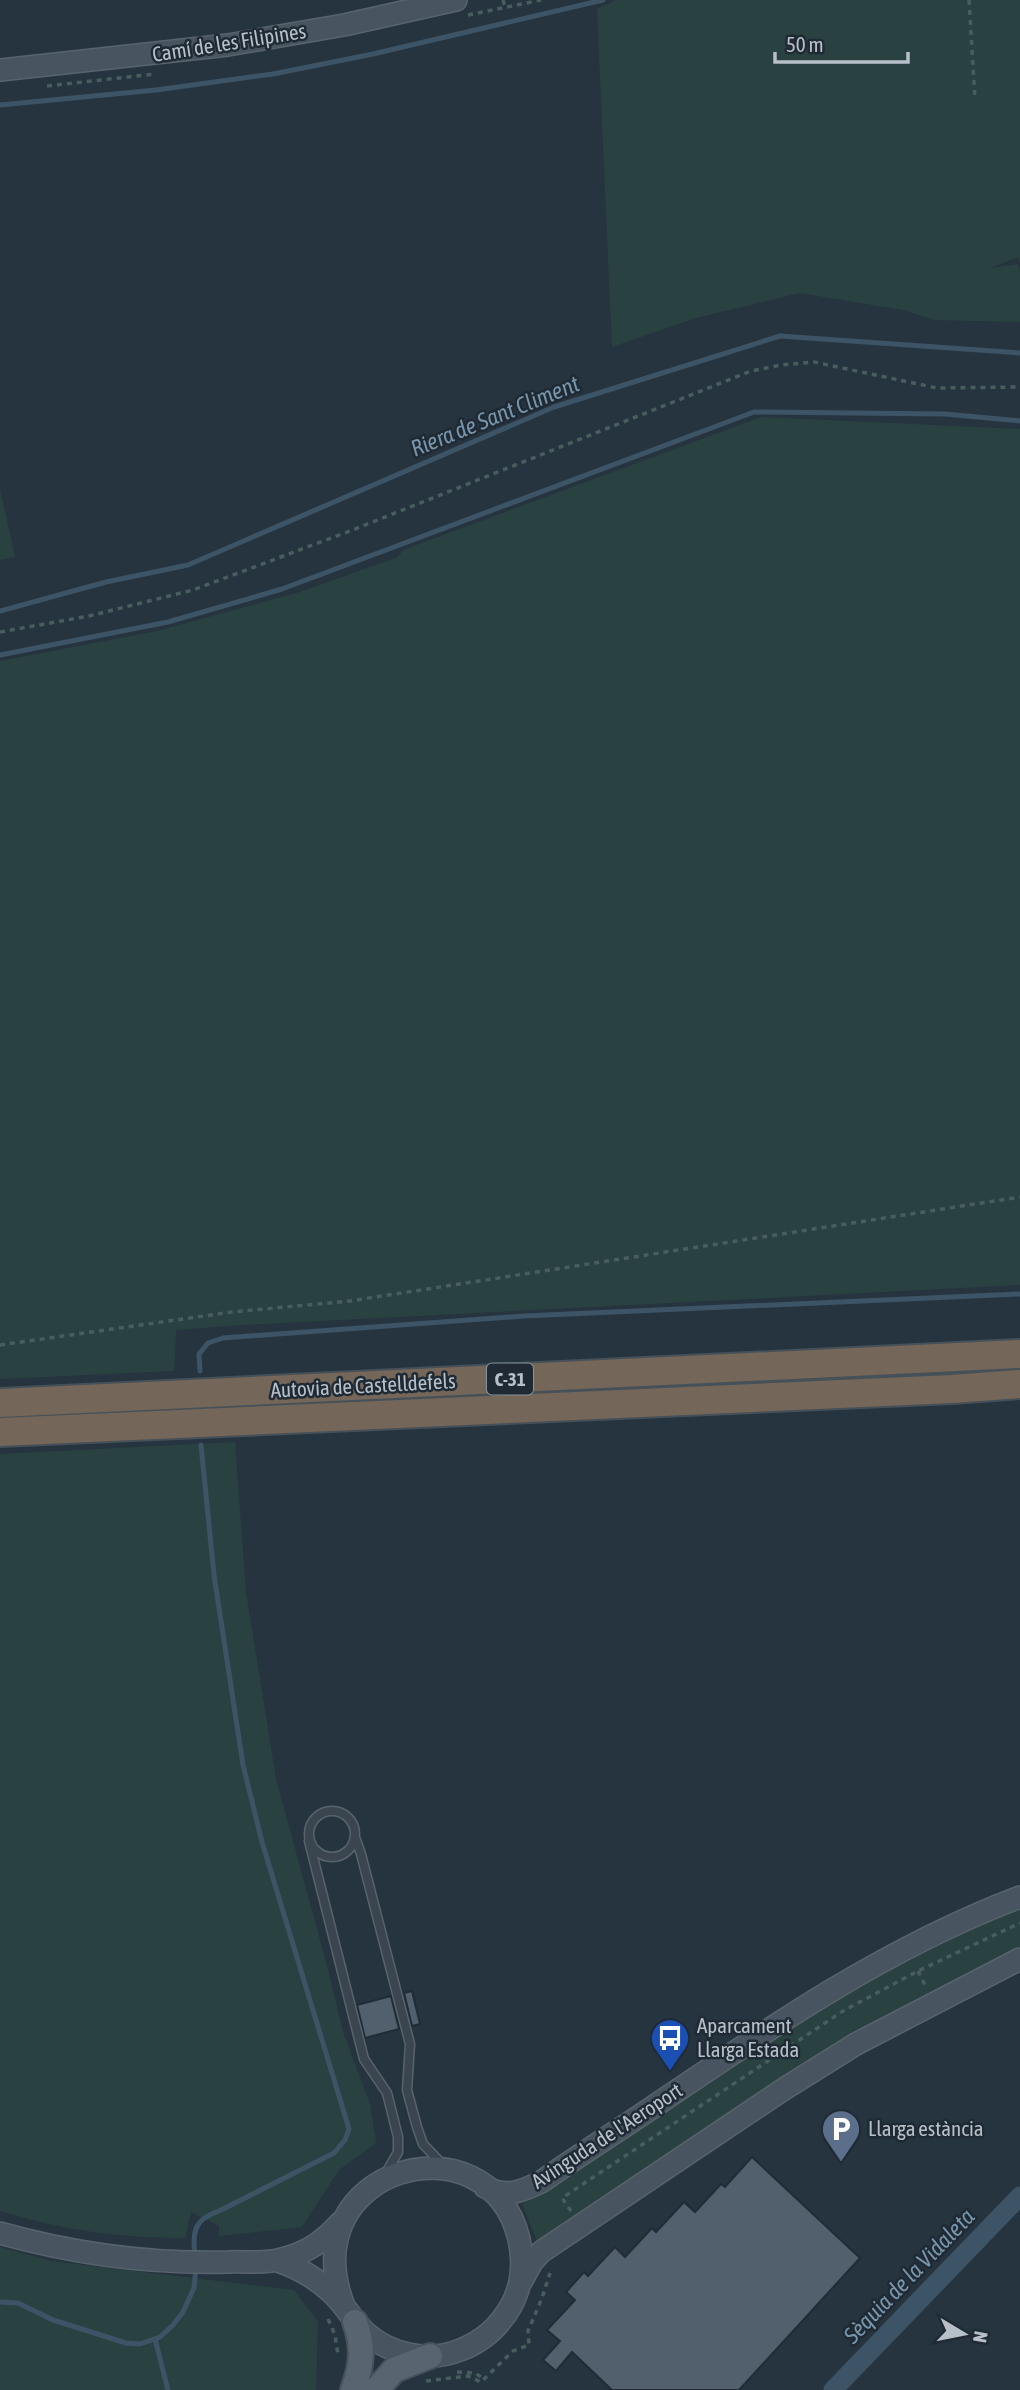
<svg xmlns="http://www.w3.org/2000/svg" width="1020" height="2390" font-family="'Asap Condensed',sans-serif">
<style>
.green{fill:#294241}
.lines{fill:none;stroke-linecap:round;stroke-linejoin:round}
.stream{stroke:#3d5467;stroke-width:5}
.canal{stroke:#3d5467;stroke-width:19}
.building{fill:#525f6c;stroke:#212c36;stroke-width:2}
.lane-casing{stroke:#58636c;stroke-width:11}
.secondary-casing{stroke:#58636c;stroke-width:24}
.primary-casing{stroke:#47515b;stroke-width:28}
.highway-casing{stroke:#455059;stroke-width:32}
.path{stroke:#485e5e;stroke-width:3.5;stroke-dasharray:5 5;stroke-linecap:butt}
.lane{stroke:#3a454f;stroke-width:8}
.secondary{stroke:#485561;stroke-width:21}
.primary{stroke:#58646f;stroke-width:24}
.highway{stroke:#746658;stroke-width:28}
.labels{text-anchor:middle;stroke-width:5;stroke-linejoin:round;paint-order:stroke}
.shield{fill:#1f2a34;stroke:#89939c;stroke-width:2}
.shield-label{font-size:19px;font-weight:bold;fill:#b7c0c9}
.street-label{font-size:21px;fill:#b7c0c9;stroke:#1f2a34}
.poi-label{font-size:21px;fill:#b7c0c9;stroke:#1f2a34;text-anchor:start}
.water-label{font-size:23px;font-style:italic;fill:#7895ab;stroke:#1f2a34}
</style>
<rect width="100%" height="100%" fill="#26343f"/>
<!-- green -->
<path class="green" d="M616,0h404v264l-2,-7 -27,11 27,-4 2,6v52l-85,-2 -32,-10 -103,-17 -104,25 -84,29 -15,-338z
M761,417l259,12v856l-777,40 -67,5 -2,41 -174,8v-718l157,-30 143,-39 98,-35 5,-7z
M0,489l15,68 -15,3z
M235,1442l11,150 30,187 52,190 15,63 27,72 6,39 -37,27 -37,57 -83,9v-10l-28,-14 -6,26c-65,0 -123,-8 -185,-27v-757z
M1020,1909v42c-68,26 -130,64 -193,102 -98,60 -194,124 -290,188l-15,-37 216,-146 161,-94 78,-39z
M0,2247l51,14 243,29 24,32 -2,68h-316z"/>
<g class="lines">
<!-- stream -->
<path class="stream" d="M0,105l156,-15 117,-16 100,-20 230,-54
M0,611l106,-29 82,-17 366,-158 226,-71 240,17
M0,655l168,-33 114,-33 472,-177 191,2 75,7
M200,1371l-1,-17 9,-11 15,-5 301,-22 496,-22
M195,2258c-2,-25 -3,-38 24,-47l115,-58 11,-13 4,-11 -87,-287 -19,-77 -29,-190 -13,-130
M0,2302l18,1 35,17 73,23 14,1 20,-7 13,-12 10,-13 11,-24 2,-20
M155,2339l13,51"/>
<!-- canal -->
<path class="canal" d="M833,2390l187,-194"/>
</g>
<!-- building -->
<path class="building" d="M412,1991l8,33 -8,2 -8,-33z
M391,1996l8,33 -34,9 -8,-33z
M752,2157l108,101 -121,132h-127l-40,-38 -16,19 -13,-11 17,-19 -13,-11 28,-30 -9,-8 18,-20 4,4 27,-29 10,10 27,-29 4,4 28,-30 11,10 26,-28 4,3z"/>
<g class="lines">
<!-- lane casing -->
<g class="lane-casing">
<path id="lane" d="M309 1834a23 23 0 1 1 46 0a23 23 0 1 1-46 0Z
M355,1837l6,17 49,190 -3,46 10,37 6,17 19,20
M309,1841l55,218 23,34 11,44v15l-12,21"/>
</g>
<!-- secondary casing -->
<g class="secondary-casing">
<path id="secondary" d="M0,70l228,-25 116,-20 112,-25
M485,2187c22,11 35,5 56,-5 38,-27 77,-51 115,-77 116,-79 232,-158 364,-208
M0,2233c75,21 151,31 228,29 17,-1 38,2 54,-3 24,-6 41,-17 58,-36
M278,2261c21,7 38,17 54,32 13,12 21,28 34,40 25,22 63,30 94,17 22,-8 39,-23 51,-44 11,-20 13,-44 8,-67 -30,-125 -229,-73 -175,67
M521,2282l11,-20 9,-10 243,-163 72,-45 164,-85"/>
</g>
<!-- primary casing -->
<g class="primary-casing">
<path id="primary" d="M353,2390c9,-24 11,-43 2,-68
M376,2390l18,-20 36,-14"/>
</g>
<!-- highway casing -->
<g class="highway-casing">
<path id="highway" d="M0,1403l1020,-49
M0,1432l952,-43 68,-5"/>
</g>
<!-- path -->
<path class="path" d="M503,0l2,7
M969,0l6,99
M468,15l73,-15
M47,86l108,-12
M0,632l89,-16 104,-26 157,-59 401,-160 30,-6 33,-3 123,26 83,-1
M0,1345l232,-33 118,-11 670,-104
M918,1971l9,18
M571,2211l-9,-13 281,-187 75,-40 102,-48
M328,2319l7,16 3,20
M457,2372l18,1 9,6
M426,2381l42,-5 13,6 32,-31 16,-6 -1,-14 14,-33 8,-25"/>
<!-- lane -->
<use href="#lane" class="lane"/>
<!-- secondary -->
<use href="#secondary" class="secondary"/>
<!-- primary -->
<use href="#primary" class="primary"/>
<!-- highway -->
<use href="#highway" class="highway"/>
</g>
<!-- icons -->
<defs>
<g id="bus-pin" transform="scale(2.0125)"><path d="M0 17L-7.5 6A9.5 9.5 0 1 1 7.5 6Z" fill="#1a4fb4" stroke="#1f2a34"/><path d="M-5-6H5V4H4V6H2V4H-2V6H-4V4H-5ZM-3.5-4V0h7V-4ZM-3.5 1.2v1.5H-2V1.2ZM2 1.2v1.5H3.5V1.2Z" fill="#fff"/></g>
<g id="parking-pin" transform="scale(2.0125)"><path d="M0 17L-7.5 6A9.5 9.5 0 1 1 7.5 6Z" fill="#5c6f8a" stroke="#1f2a34"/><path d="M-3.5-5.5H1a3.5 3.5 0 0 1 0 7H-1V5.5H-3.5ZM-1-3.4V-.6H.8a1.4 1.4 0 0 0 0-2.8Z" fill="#fff"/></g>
</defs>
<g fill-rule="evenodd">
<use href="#bus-pin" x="670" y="2038"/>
<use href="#parking-pin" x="841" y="2129"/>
</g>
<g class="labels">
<!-- shield labels -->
<rect class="shield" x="487" y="1363.5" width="46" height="31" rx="5"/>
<g class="shield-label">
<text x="510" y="1386">C-31</text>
</g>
<!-- street labels -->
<g class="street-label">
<text transform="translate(229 43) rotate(-9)" y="7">Camí de les Filipines</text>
<text transform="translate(363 1386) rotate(-3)" y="7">Autovia de Castelldefels</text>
<text transform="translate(607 2136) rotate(-33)" y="7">Avinguda de l'Aeroport</text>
</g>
<!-- poi labels -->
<g class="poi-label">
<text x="697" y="2033">Aparcament<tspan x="697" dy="24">Llarga Estada</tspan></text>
<text x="868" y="2136">Llarga estància</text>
</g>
<!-- water labels -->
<g class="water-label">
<text transform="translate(495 416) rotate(-22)" y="8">Riera de Sant Climent</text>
<text transform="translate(909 2276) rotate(-46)" y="8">Sèquia de la Vidaleta</text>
</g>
</g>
<!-- north arrow -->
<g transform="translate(964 2334) rotate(100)" stroke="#1f2a34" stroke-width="5" paint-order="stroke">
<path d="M0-5L12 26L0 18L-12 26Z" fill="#b7c0c9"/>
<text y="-10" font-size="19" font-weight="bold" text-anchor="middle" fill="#b7c0c9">N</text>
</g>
<!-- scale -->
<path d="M775 52v10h133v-10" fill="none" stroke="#b7c0c9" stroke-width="3.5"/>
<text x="786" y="52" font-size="21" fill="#b7c0c9" stroke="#1f2a34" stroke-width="5" paint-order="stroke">50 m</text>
</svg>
